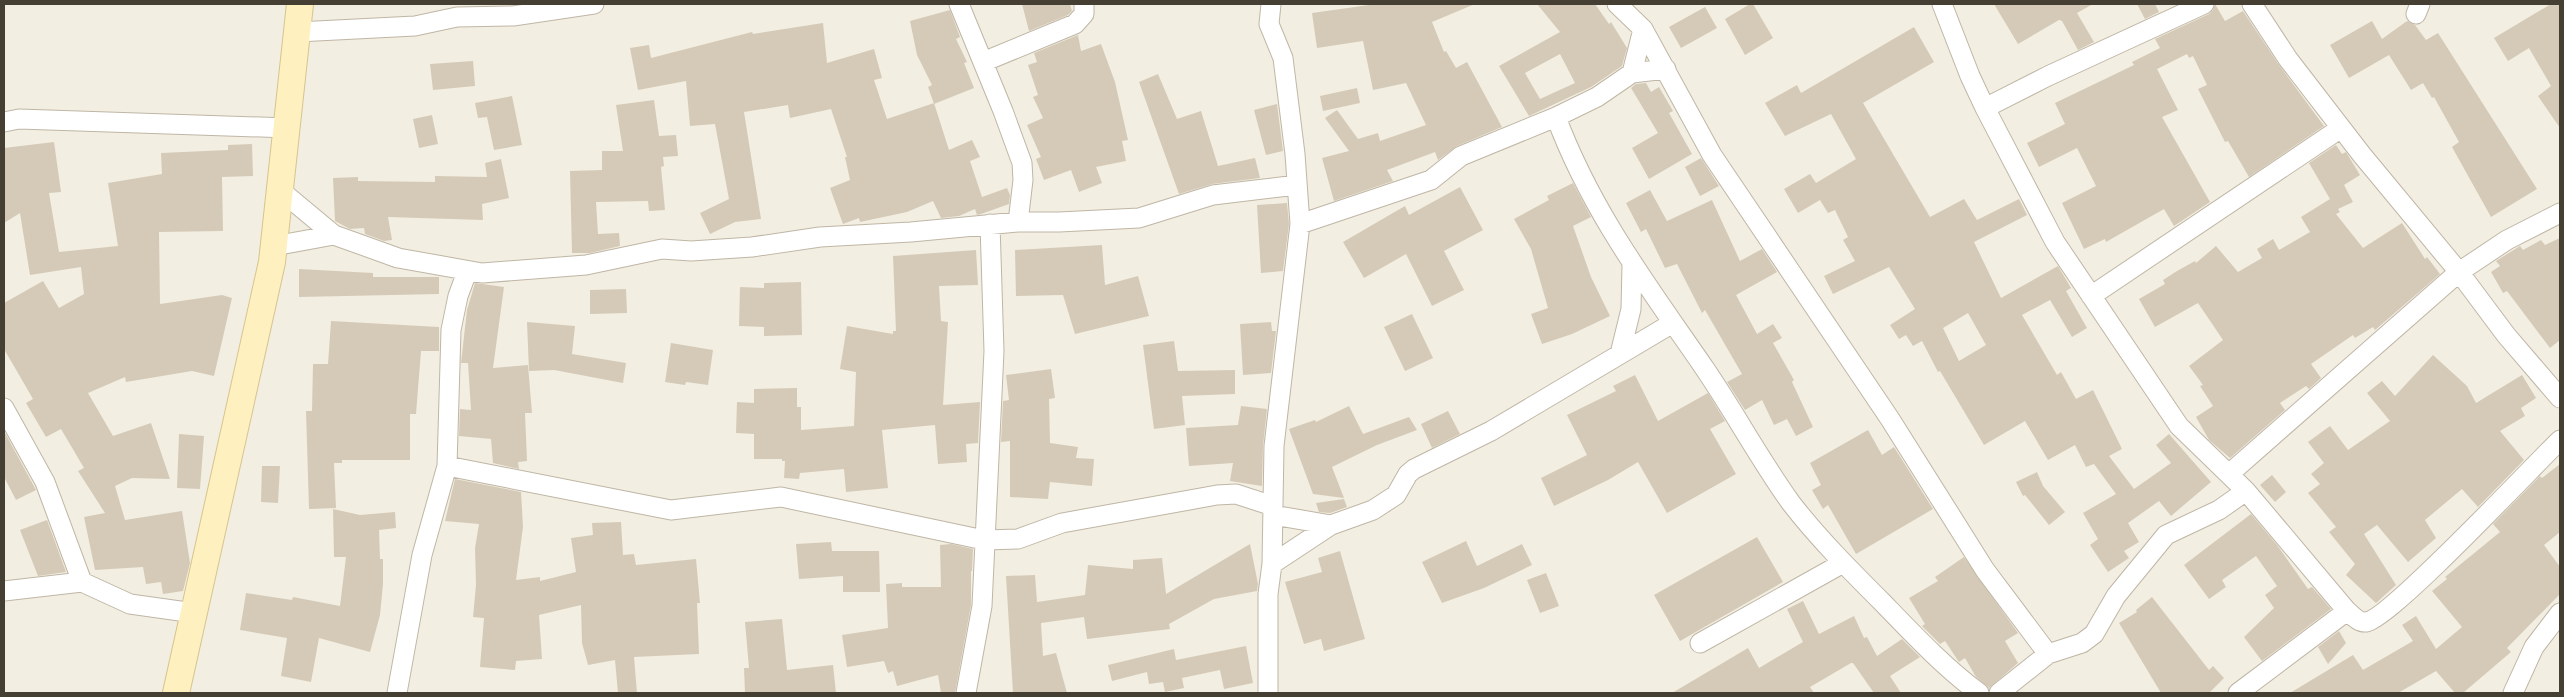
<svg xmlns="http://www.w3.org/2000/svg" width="2564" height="697" font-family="Signika,sans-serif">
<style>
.building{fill:#d5cab7;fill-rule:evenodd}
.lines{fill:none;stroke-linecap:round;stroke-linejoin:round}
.minor-casing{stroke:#bfb6a5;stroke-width:21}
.secondary-casing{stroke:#d6c48e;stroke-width:28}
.minor{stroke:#fff;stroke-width:19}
.secondary{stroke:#fff0c0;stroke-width:26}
</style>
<rect width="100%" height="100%" fill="#f3eee2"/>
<!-- building -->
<path class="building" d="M1022,4h48l2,7 -4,4 -39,16z
M1376,4h99l-43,18 12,30 2,-1 10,17 11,-6 35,65 -45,19 -19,14 -3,-8 -48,18 6,11 -59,20 -12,-43 27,-7 -24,-33 12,-8 21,29 20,-6 2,8 46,-16 -20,-42 -33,7 -10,-49 -46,7 -5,-35z
M1537,4h58l14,20 2,-2 16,26 -5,18 -31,21 -62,29 -30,-50 61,-34zM1560,54l15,29 -35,16 -15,-26z
M1750,4h3l20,34 -28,17 -20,-36z
M1994,4h99l-16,9 17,29 -16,8 -16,-29 -3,-1 -41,24z
M2137,4h18l4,8 -14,7z
M2215,4l10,17 18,-10 36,54 45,61 -75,51 -21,-36 -3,1 -27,-53 9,-4 -14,-29 -4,2 -2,-4 -30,15 21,41 -16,7 48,85 -36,24 -10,-17 -58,33 -1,-3 -21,10 -22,-46 34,-17 -19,-38 -38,19 -12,-24 38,-19 -10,-21 79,-38 -2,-3 28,-14 -5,-9 54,-25 4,-4z
M2551,4h9v124l-22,-32 13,-10 -22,-38 -21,13 -14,-23z
M1705,7l12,21 -36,20 -12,-21z
M950,10l10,27 -4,2 11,23 -3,1 10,25 -40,16 -6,-17 4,-2 -15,-30 -7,-34z
M2372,21l10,18 25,-18 8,4 11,15 12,-7 99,156 -46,28 -39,-70 7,-5 -25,-45 -2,1 -9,-15 -12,7 -22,-35 -40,23 -19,-33z
M823,23l4,40 47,-14 8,29 -8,2 13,39 47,-16 15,47 23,-10 8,17 -10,4 12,36 25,-9 3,7 -1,9 -28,10 -4,1 -2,-6 -16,7 -18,2 -8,-17 -26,11 -47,10 -1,-4 -16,6 -13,-36 20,-8 -5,-23h2l-16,-48 -41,9 -2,-13 -44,7 17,107 -26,3 -25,12 -10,-21 29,-14 -14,-75 -25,2 -4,-45 -48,9 -8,-42 19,-3 2,13 101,-26 1,2z
M1914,27l20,35 -71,41 67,114 34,-18 13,21 42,-21 8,16 -53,27 27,56 57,-32 13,22 -5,3 21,37 -15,9 -22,-37 -28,15 35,60 4,-3 15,27 17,-9 29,59 -13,7 25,33 37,-26 -15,-18 13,-11 42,48 -40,34 -12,-15 -31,22 11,19 -15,9 5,7 -21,14 -18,-27 8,-6 -15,-26 33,-19 -22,-30 -8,3 -11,-22 -27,15 -23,-39 -41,24 -44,-74 -2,1 -16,-31 -9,5 -7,-11 -7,4 -9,-14 25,-16 -26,-42 -56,27 -9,-18 31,-15 -12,-21 5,-3 -13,-27 -7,3 -8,-13 -22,13 -14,-24 26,-15 6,9 40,-24 -25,-45 -46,22 -20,-33 32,-18 4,8zM1968,313l18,32 -27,16 -16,-33z
M1078,35l3,16 20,-7 14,38 13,58 -6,1 4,20 -30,6 6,16 -23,9 -8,-22 -27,10 -8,-21 5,-2 -14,-32 16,-7 -10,-21 5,-2 -10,-30 9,-3 -3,-9z
M473,61l2,25 -42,4 -3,-26z
M1158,74l19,45 24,-8 17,55 37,-8 5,20 -48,6 -33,10 -40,-112z
M1646,83l5,9 8,-5 14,24 -4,2 23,41 -43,25 -17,-31 26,-15 -27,-45 5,-4z
M1357,88l3,15 -37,8 -3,-15z
M512,96l10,49 -28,5 -7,-33 -9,1 -3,-15z
M654,100l5,36 17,-1 2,21 -15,1 1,9 -3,1 4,43 -16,1 -1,-10 -52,1 2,32 21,-1 1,13 -30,7h-18l-2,-82 32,-1v-19h21l-7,-46z
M1277,104l6,47 -17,4 -12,-45z
M432,115l6,29 -19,4 -6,-29z
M54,142l7,50 -12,1 10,59 59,-6 -10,-63 54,-9 -1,-21 67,-3v-5l24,-1 1,32 -31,1 1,54 -64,1 1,72 62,-9 10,3 -18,78 -22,-5 -66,11 -1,-5 -37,16 25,43 38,-13 19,56 -38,-1 -17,8 10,34 57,-9 8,52 -7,28 -20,3 -2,-12 -15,2 -3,-17 -48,3 -11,-53 21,-4 -27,-42 6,-3 -23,-39 -15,8 -20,-34 7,-4 -29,-50v-46l39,-22 16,27 25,-14 -3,-27 -51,8 -10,-62 -16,10v-75z
M2336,145l6,9 4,-2 14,23 -16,10 9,17 -15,7 2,3 -4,2 27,34 39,-25 23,36 2,-2 13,17 -65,56 -2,-3 -18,11 -2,-3 -42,29 10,14 -12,11 -3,-3 -26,17 5,7 -55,48 -21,-18 -13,-23 17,-11 -13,-20 3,-1 -14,-19 34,-26 -25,-37 -43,24 -16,-28 26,-15 -2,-4 14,-9 18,-10 1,2 20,-17 22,26 24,-14 -5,-9 16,-10 6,11 31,-18 -9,-15 29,-18 -21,-36z
M1701,158l18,28 -19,10 -15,-29z
M501,159l8,39 -27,6 1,16 -95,-3 4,23 -8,1 -19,-7 -1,-6 -14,1 -15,-8 -2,-43 25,-1v4l77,1v-6l52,1 -2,-14z
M1573,183l18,34 -18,9 18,51 19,39 -38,18 -30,10 -11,-30 17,-6 -17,-59 -17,-30 35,-19 -2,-4z
M1460,187l23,43 -39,21 20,39 -32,16 -26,-52 -42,24 -21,-36 62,-36 4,9z
M1650,190l17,31 45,-21 28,61 22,-12 15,23 -41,23 21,39 16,-10 9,14 -9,5 21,37 -2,2 21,45 -17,9 -9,-17 -13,6 -12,-25 -17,10 -18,-28 15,-8 -37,-64 -3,3 -25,-49 -12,4 -19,-39 -5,3 -15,-29z
M1287,203l2,21 -6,47 -22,2 -4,-68z
M2560,238v102l-10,8 -43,-57 -4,2 -12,-21 9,-6 -4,-5 24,-15 3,4 18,-10 4,5z
M1102,245l3,40 33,-9 11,40 -74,18 -12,-39 -47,1 -1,-46z
M976,250l2,35 -39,1 2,35 7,1 -5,83 37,-3 -2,41 -12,1 1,18 -29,2 -3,-39 -53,5 6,58 -42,4 -2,-23 -44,4 -1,6 -15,-1 1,-17h-3v-2h-28v-25l-18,-1 1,-31 17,1v-14l43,-1v19h4v23l53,-4 2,-54 -16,-3 7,-43 46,8v-3h3l-3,-75z
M299,269l74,4v4h66v17l-140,3z
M801,282l1,53 -38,1v-9l-25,-1 1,-39 24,1v-5z
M475,283l29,4 -11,81 35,-3 4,48h-7l2,48 -9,1 1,7 -26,-6 -2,-24 -32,-3 1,-27 11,1 -3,-47h-7l6,-53z
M626,289l1,24 -37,1v-24z
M1412,314l21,44 -28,13 -21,-44z
M331,321l108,6v24h-18l-5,63h-6v46h-68v3h-8l2,45 -27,1 -3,-98h6l1,-47h15z
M527,322l48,4 -3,28 54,9 -3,20 -69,-13 -25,1z
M1271,322l1,9h4l-5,42 -28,2 -3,-51z
M1174,341l4,30 57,-1v24l-53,2 3,29 -31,4 -11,-84z
M671,343l42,7 -5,35 -22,-3 -1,3 -20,-3z
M2433,355l34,31 9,17 46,-28 14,23 -15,10 4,8 -25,15 24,29 -46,47 -16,-18 -37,31 11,18 -28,24 -31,-37 -13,9 32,51 -20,18 -30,-28 9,-11 -26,-32 7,-5 -28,-34 12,-9 -9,-10 13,-11 -16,-21 22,-16 18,24 42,-29 -23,-28 15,-12 13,15z
M1051,369l4,29 -6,1 1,44 28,4 -2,11 18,1 -2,27 -42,-4 -2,17 -38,-2v-56l-9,1 2,-41 6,-1 -3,-25z
M1635,375l23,46 50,-28 17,28 -15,8 26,45 -69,39 -29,-51 -30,18 -54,26 -13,-28 46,-23 -20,-40 49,-24 -3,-5z
M1241,406l26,3 -4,37 -1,40 -32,-5 3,-18 -44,3 -3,-38 52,-3z
M1349,406l14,28 46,-17 8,13 -40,15 -45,22 12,31 -31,-4 -24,-65 26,-9 1,2z
M1448,411l12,23 -28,14 -11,-24z
M1868,430l14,25 12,-8 39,62 -77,45 -28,-49 -5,4 -11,-19 9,-5 -11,-22z
M4,431l32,59 -20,10 -12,-23z
M179,434l25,2 -4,53 -23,-1z
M2560,464v68l-16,13 16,22v27l-53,54 4,4 -48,41h-8l-19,-22 -38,22h-108l63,-38 10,15 50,-29 -11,-16 14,-9 20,33 26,-22 -30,-36 15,-12 -2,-2 55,-45 -7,-8 47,-48 2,2z
M262,466h18l-2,37 -17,-1z
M2037,472l6,14 22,26 -16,13 -24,-30 -2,1 -7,-14z
M2272,475l14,17 -11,10 -15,-17z
M455,479l66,13 2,35 -7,53 24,-3v4l36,-9 -5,-34 22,-3 -1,-12 29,-1 2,33 11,-1 2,11 60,-6 4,44h-3l2,51 -65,3 3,36h-19l-3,-33 -27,5 -6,-22 -1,-38 -42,10 3,44 -26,2 -1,9 -35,-3 4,-49 -11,-1 3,-32 -1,-37 4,-24 -34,-3z
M1344,499l3,8 -17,6 -11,-1 -3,-9z
M333,509l27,6 35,-3 1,16 -17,2 1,29h3v25l-3,31 -10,37 -51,-14 -8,44 -30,-6 6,-38 -47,-8 6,-37 46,7 1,-3 47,9 6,-49h-12z
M2251,514l26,31 31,44 4,-2 19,22 -69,52 -18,-24 30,-29 -9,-13 12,-9 -21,-30 -34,24 4,7 -17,12 -25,-34z
M47,520l19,52 -28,4 -18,-46z
M1757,537l26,45 -103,59 -26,-46z
M1466,541l11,25 45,-22 10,21 -48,23 -42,15 -20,-41z
M831,542l1,9h47l1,41h-37v-16l-44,3 -3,-35z
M951,544l22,5 -1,22h-1v34l-16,88h-14l-3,-18 -41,11 -4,-15 -5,2 -4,-12 -37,6 -5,-32 46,-7 -2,-44 16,-1v4h39l-1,-42z
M1250,544l8,40 -1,7 -43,8 -45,25 1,5 -83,10 -3,-22 -43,6 2,33 13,-3 11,40h-54l-7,-117 29,-1 2,27 48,-7 3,-30 45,4v-9l29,-2 4,36z
M1340,551l25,88 -41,12 -3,-12 -17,5 -19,-62 37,-10 -4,-14z
M1964,557l54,76 -13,8 13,22 -29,25 -13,-11 -11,-19 -6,4 -14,-21 -5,3 -18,-18 3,-2 -16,-26 29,-17 -3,-4z
M1546,573l13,33 -19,7 -13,-33z
M2152,597l57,73 4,-4 11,12 -15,15h-48l-42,-70 18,-11 -1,-2z
M1803,601l16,33 35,-18 10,22 3,-1 10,19 25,-17 18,18 -30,19 11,17h-27l-21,-30h-2l-41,24 4,6h-142l76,-45 11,20 44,-26 -16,-33z
M782,619l5,51 46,-5 3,28h-91l-1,-25h5l-4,-46z
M2339,631l7,12 -18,21 -10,-17z
M1246,646l7,37 -29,6 -4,-19 -38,8 2,10 -19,4 -2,-10 -14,2 -2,-12 -35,9 -4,-16 66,-16 2,11z"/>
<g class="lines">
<!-- minor casing -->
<g class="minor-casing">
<path id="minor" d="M959,4l44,107 19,52 1,17 -5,42
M1617,4l26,25 69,126 178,264 95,151 63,84
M1942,4l28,72 15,32 63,-32 156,-72
M2252,4l36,55 74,96 97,117 47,63 54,63
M2416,14l4,-10
M297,32l118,-6 42,-9 56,-1 81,-12
M983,62l92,-38 9,-10v-10
M1666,69l-34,4 -35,24 -41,20c36,96 92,169 149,252 30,44 55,91 86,134 27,35 60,68 92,100 30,31 61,64 96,90
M1632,73l11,-44
M1985,108l70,134 124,184 67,65 101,120c5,4 12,12 19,11 24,-3 167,-156 194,-182
M4,122l15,-3 269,9
M280,190l54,45 64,23 84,15 104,-8 76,-16 29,2 61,-4 68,-10 91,-5 107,-10h41l80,-4 74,-23 84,-10
M1300,224l131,-44 30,-24 95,-39
M274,246l60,-11
M2091,296l250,-168
M1620,354l11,-45 1,-44
M4,408l41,74 37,100 48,22 64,9
M447,466l224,44 110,-13 203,43 34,-1 44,-16 155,-28 19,-1 37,12
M2229,474l230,-202 48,-32 53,-27
M1273,515l58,10
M1272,564l59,-39 42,-15 23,-15 12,-21 6,-5 77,-38 180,-107
M4,591l78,-9
M1700,643l143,-80
M397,693l25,-138 25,-89 4,-136 7,-34 9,-24
M966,693l16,-87 12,-255 -4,-127
M1268,693v-99l4,-30 2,-118 26,-222 -5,-70 -12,-96 -14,-34 2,-20
M1999,693l49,-39 34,-11 12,-9 22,-38 50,-61 53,-25 27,-19
M2238,693l109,-82
M2513,693l21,-46 26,-34"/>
</g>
<!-- secondary casing -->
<g class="secondary-casing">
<path id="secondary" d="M176,693l96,-431 28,-258"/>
</g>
<!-- minor -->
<use href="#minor" class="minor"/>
<!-- secondary -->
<use href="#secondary" class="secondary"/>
</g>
<!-- border -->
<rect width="2564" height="697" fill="none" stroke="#453e32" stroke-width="10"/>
</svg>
